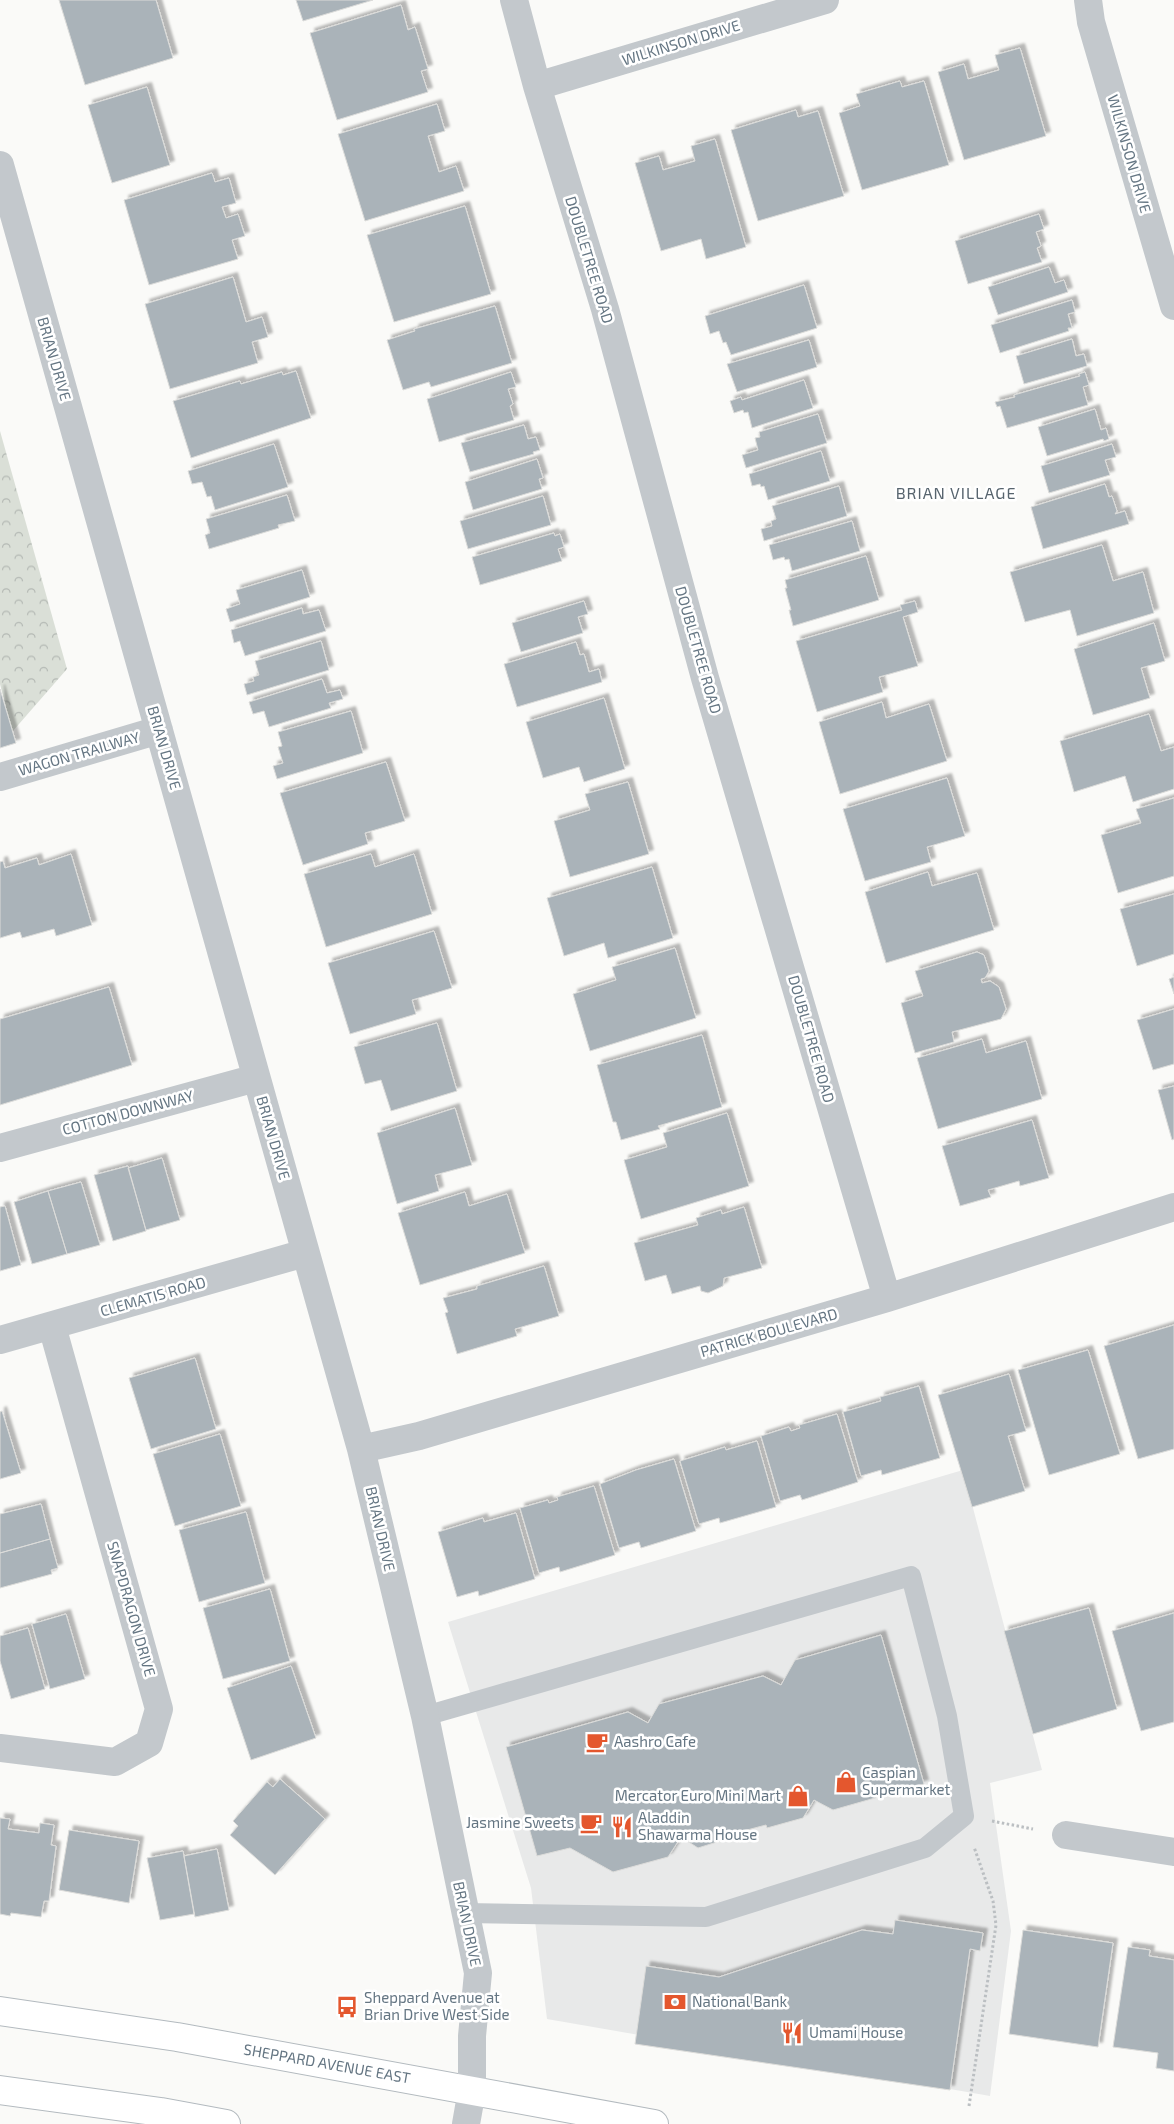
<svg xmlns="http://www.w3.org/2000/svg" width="1174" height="2124" font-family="'Exo 2',sans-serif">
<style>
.built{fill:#e8e9e9}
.forest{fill:url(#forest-crowns)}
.building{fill:#aab3b9;stroke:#dcdcda;filter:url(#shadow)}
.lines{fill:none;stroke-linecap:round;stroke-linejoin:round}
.secondary-casing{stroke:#b3babf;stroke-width:30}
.path{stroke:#bbbfc2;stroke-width:3;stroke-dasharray:2.5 2.5;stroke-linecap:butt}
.service{stroke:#c3c8cc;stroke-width:20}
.minor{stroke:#c3c8cc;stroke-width:28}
.secondary{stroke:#fff;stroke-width:28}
.labels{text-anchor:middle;stroke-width:5;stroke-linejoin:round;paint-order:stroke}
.street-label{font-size:15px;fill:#657683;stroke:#fff}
.poi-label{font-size:15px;fill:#657683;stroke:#fff;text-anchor:start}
.neighbourhood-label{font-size:16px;letter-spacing:1px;fill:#57646e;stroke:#fff}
</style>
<defs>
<pattern id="forest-crowns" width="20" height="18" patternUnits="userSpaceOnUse" patternTransform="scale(1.25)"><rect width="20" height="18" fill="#dadfd7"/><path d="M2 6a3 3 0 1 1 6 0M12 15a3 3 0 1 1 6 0" fill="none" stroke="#b4b9b4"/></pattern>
<filter id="shadow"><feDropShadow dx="4.5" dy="-4.5" stdDeviation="1" flood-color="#0004"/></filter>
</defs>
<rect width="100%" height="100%" fill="#fafaf8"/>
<!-- built -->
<path class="built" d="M963,1470l79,300 -52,13 21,148 -21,165 -443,-77 -16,-131 -83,-266z"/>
<!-- forest -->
<path class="forest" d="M0,431l67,238 -55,63 -12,-48z"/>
<!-- building -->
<path class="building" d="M59,0h97l17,58 -88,27z
M296,0h77l-70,21z
M401,5l7,25 7,-3 13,42 -7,2 7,21 -91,28 -27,-87z
M1020,48l26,88 -82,24 -26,-88 26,-8 4,15 31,-9 -4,-15z
M900,81l2,6 22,-6 25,84 -87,25 -23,-77 21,-7 -4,-12z
M147,87l23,78 -58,18 -24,-78z
M437,104l8,27 -17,5 11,36 17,-6 8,25 -99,30 -27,-87z
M796,110l2,7 20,-6 26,85 -86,25 -27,-91z
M715,139l31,108 -40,12 -5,-20 -40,12 -26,-88 24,-7 4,14 32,-9 -4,-15z
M212,173l3,9 14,-4 7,25 -14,4 4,11 12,-4 7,22 -13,4 6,19 -89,26 -25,-85z
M465,206l26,88 -97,28 -27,-87z
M1039,214l5,15 -8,3 5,14 -4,2 5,14 -74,22 -13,-43z
M1049,267l6,16 9,-3 4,12 -70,23 -10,-28z
M233,277l13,45 16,-5 6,20 -16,5 6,21 -88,26 -25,-85z
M804,285l13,43 -86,27 -5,-13 -3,1 -4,-12 -9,3 -5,-18z
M1072,300l3,12 -7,2 4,14h-4l1,3 -69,22 -9,-28z
M495,306l17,57 -81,24 -2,-5 -26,8 -16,-50 28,-9 -1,-2z
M1072,339l4,17 8,-2 3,12 -63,18 -8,-28z
M809,340l8,27 -80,25 -10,-28z
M296,371l15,47 -120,40 -18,-57 67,-20 1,3 41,-12 1,3z
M511,372l5,15 -8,2 5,15 -3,2 4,14 -75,22 -12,-43z
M1085,372l4,13 -6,2 5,18 -81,23 -7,-22 -3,1 -2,-5 20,-5 -1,-2 66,-19 -1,-2z
M804,380l9,28 -61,20 -4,-16 -4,1 -1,-3 -9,3 -4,-12 11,-4 1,3z
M1095,409l6,21 5,-2 3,11 -5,2 -1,-2 -56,17 -9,-29z
M818,414l9,29 -81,25 -4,-13 16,-5 -3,-12 5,-1 -1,-5z
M524,425l4,14 8,-2 4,13 -7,2 1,2 -64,18 -9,-29z
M274,444l14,43 -73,23 -4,-14 -4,1 -5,-15 -10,2 -4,-13z
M1112,444l4,13 -11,3 5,15 -61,18 -8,-27z
M821,451l9,30 -62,19 -4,-14 -3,1 -1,-3 -8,2 -3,-12z
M537,459l6,19 -4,1 3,10 -69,21 -8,-28z
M1105,484l4,13 3,-1 5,15 -2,3 10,-3 4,13 -86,25 -12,-42z
M839,486l8,30 -83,25 -3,-12 11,-3 -1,-5 5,-2 -4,-13z
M287,495l8,26 -17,4 1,3 -70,21 -4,-14 5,-2 -4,-14z
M543,496l8,29 -83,24 -8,-28z
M852,521l8,30 -68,20 -3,-12 -4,1 -1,-3 -11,3 -4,-15z
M554,533l1,3 5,-2 4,13 -6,2 4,12 -82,24 -8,-28z
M1102,545l11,36 30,-9 11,41 -77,23 -7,-26 -45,12 -15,-50z
M866,556l13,44 -86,26 -4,-16h2l-6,-22h2l-2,-8z
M302,570l8,27 -80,25 -4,-13 14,-5 -4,-14z
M584,601l4,13 -10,3 5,16 -62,19 -9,-29z
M915,601l3,11 -15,5 15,49 -39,11 4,15 -66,20 -21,-71 106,-31 -2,-5z
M302,608l1,6 16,-4 7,21 -81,25 -5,-15 -6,2 -3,-13z
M1154,623l11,38 -24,7 9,30 -57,17 -19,-66z
M321,641l8,29 -82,25 -3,-11 10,-3 -1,-4 6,-2 -4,-14z
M576,642l4,13 4,-1 5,18 10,-3 3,13 -85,25 -13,-43z
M322,679l5,14 13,-3 3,9 -14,4 2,5 -62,19 -5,-16 -11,3 -4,-12z
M0,689l16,54 -16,5z
M604,698l21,71 -41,13 -5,-15 -36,11 -17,-56z
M882,702l4,16 43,-14 18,57 -107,33 -21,-72z
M351,711l12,42 -86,26 -4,-13 10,-3 -5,-16 4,-1 -4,-14z
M1149,714l12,37 13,-4v42l-41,13 -8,-26 -51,16 -14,-51z
M386,762l19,59 -40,12 3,11 -65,21 -23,-72z
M947,778l18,58 -38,11 4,15 -66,19 -22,-72z
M628,782l21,72 -79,23 -16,-56 36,-11 -5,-16z
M1174,798v78l-56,17 -17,-58 40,-12 -5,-14z
M71,854l21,71 -36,11 -2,-7 -32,9 -2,-6 -20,6v-76l3,-1 2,7 32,-10 2,7z
M371,854l4,13 39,-13 18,60 -106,33 -22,-73z
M652,867l21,71 -65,20 -4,-15 -40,13 -17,-58z
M928,872l4,14 45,-13 17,57 -108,33 -21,-71z
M1174,894v60l-37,12 -17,-57z
M434,931l18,57 -40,12 4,14 -66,20 -22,-71z
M675,948l21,70 -106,33 -17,-57 43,-14 -4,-13z
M977,952l7,3 5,16 -4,7 -4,1 1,4 8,-2 9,6 7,22 -5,10 -49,13 2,10 -39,11 -14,-50 22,-7 -8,-25z
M1174,977v17l-5,-15z
M109,987l23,78 -132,40v-86z
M1174,1009v55l-21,6 -16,-50z
M437,1023l20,68 -66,20 -10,-31 -16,4 -11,-37z
M702,1035l20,72 -64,19 2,3 -39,11 -5,-18h-3l-16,-57z
M982,1039l4,14 40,-12 16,58 -104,30 -21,-71z
M1174,1086v53l-2,1 -14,-50z
M455,1108l17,57 -37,10 4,16 -42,13 -20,-71z
M727,1113l22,73 -108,33 -17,-59 43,-13 -4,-14z
M1032,1120l17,58 -29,8 -1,-5 -31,9 3,7 -31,9 -18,-60z
M162,1158l18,62 -34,10 -18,-62z
M128,1166l18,65 -33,10 -19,-66z
M81,1182l19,63 -33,9 -19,-63z
M48,1191l19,63 -35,10 -18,-62z
M465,1192l4,14 38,-12 18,59 -105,32 -22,-72z
M5,1206l16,59 -21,6v-64z
M744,1207l18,61 -38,10 -1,8 -15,7 -7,-2 -1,-5 -28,8 -6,-19 -21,6 -11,-38 64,-18 -2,-7 25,-8 1,4z
M544,1266l15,50 -44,13 2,7 -60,18 -12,-41 3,-1 -5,-14 34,-9v-3z
M1174,1325v124l-36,10 -34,-113z
M1088,1350l32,104 -71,21 -31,-105z
M195,1358l21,71 -65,20 -22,-71z
M1009,1374l17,57 -18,5 17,55 -53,16 -34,-112z
M919,1386l21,72 -58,17 -1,-5 -20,6 -18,-64 38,-11 -1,-4z
M2,1411l19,62 -21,6v-67z
M837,1414l21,68 -56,18 -2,-5 -20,6 -19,-65 28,-9 2,4 9,-3 -1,-3z
M220,1434l21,72 -66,20 -22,-72z
M757,1441l19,66 -56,16 -1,-5 -20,6 -19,-63 45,-14 1,3z
M674,1459l22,72 -55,17 -2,-6 -20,6 -19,-64 36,-14z
M594,1486l21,69 -55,17 -1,-5 -20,6 -19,-65 28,-8 1,3 9,-3 -1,-3z
M41,1504l9,35 -50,14v-39z
M246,1512l19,71 -66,19 -20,-72z
M516,1513l19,66 -56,17 -1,-5 -21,6 -19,-65 45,-14 1,4z
M50,1539l8,29 -7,2 1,4 -52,14v-35z
M270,1589l20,72 -67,18 -20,-71z
M1089,1608l28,101 -84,25 -29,-103z
M1174,1613v109l-33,9 -29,-100z
M66,1614l19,65 -35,10 -18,-65z
M28,1628l17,61 -34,10 -11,-38v-25z
M881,1635l43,149 -91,26 -19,-10 -11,18 -36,10 -1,-3 -34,9 1,3 -35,11 -17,-11 -13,20 -55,15 -43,-24 -33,8 -31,-109 122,-35 20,11 11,-19 104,-28 18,9 14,-25z
M291,1666l25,72 -65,22 -24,-72z
M280,1779l45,40 -50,56 -45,-40 8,-9 -5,-5 34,-39 6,5z
M0,1818l10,1 -2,10 31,4 1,-10 14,2 -3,20 5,1 -7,55h-5l-3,16 -30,-4 -1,3 -10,-2z
M69,1830l70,11 -10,62 -70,-13z
M217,1849l12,61 -34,7 -11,-61z
M183,1851l11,63 -34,6 -13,-62z
M895,1920l88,13 -3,18 -10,-2 -20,141 -315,-46 11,-78 73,11 143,-47 31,4z
M1023,1930l90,13 -15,104 -89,-13z
M1128,1947l22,3 -1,6 25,4v111l-18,-3 2,-15 -45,-6z"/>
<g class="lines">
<!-- secondary casing -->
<g class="secondary-casing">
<path id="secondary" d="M0,2011l177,26 477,87
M0,2090l161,22 65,12"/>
</g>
<!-- path -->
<path class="path" d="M992,1821l41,8
M969,2106l27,-181 -3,-24 -19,-54"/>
<!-- service -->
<path class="service" d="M425,1716l486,-140 36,140 17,100 -39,32 -219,69 -241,-4"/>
<!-- minor -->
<path class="minor" d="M514,0l23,86 68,223 100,369 182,620
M1088,0l3,22 83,284
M537,86l288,-86
M0,165l361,1284 64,267 53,257 -6,63v54l-6,34
M0,777l159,-47
M0,1148l256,-70
M0,1340l305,-87
M361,1449l58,-13 468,-138 287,-91
M0,1748l115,14 34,-19 10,-34 -107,-383
M1066,1835l108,17"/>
<!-- secondary -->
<use href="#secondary" class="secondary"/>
</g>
<!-- icons -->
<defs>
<g id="cafe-bare" transform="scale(1.725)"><path d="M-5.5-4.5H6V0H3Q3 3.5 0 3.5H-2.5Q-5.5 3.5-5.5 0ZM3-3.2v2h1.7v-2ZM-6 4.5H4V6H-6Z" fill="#e4572e" stroke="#fff" stroke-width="2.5" paint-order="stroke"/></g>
<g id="shop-bare" transform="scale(1.725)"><path d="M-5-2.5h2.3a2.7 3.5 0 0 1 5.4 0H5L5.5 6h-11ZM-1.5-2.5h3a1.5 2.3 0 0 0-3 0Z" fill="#e4572e" stroke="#fff" stroke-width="2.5" paint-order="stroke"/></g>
<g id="restaurant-bare" transform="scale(1.725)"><path d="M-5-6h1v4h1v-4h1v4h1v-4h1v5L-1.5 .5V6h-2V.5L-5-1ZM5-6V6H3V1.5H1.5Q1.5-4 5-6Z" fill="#e4572e" stroke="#fff" stroke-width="2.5" paint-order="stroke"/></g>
<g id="bank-bare" transform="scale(1.725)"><path d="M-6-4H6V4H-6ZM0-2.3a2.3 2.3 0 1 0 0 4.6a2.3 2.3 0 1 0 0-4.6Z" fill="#e4572e" stroke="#fff" stroke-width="2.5" paint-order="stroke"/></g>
<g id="bus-bare" transform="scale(1.725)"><path d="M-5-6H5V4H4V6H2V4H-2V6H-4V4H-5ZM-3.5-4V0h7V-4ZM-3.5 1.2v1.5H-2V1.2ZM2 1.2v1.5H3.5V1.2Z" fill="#e4572e" stroke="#fff" stroke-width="2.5" paint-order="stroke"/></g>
</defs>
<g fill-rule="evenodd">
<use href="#cafe-bare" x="597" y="1742"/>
<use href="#shop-bare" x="846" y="1782"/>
<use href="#shop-bare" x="798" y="1796"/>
<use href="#cafe-bare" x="591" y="1823"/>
<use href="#restaurant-bare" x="622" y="1827"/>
<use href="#bank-bare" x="675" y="2002"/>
<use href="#bus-bare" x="347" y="2007"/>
<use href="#restaurant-bare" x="792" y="2033"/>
</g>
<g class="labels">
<!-- street labels -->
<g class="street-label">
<text transform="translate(681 43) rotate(-17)" y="5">WILKINSON DRIVE</text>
<text transform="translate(1129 154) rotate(74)" y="5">WILKINSON DRIVE</text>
<text transform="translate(589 260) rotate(73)" y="5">DOUBLETREE ROAD</text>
<text transform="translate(54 359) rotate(74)" y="5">BRIAN DRIVE</text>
<text transform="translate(698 650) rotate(74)" y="5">DOUBLETREE ROAD</text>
<text transform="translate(164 748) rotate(74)" y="5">BRIAN DRIVE</text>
<text transform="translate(79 754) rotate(-16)" y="5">WAGON TRAILWAY</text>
<text transform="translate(811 1039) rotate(74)" y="5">DOUBLETREE ROAD</text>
<text transform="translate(128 1113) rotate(-15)" y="5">COTTON DOWNWAY</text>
<text transform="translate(273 1138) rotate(74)" y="5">BRIAN DRIVE</text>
<text transform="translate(153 1297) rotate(-16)" y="5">CLEMATIS ROAD</text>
<text transform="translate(769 1333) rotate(-16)" y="5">PATRICK BOULEVARD</text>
<text transform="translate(380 1529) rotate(77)" y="5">BRIAN DRIVE</text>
<text transform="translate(131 1609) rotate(74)" y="5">SNAPDRAGON DRIVE</text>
<text transform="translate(467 1924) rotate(78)" y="5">BRIAN DRIVE</text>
<text transform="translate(327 2064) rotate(10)" y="5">SHEPPARD AVENUE EAST</text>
</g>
<!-- poi labels -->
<g class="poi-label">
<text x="614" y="1747">Aashro Cafe</text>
<text x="862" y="1778">Caspian<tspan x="862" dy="17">Supermarket</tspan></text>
<text x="781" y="1801" text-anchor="end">Mercator Euro Mini Mart</text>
<text x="638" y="1823">Aladdin<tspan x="638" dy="17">Shawarma House</tspan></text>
<text x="574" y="1828" text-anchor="end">Jasmine Sweets</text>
<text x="364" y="2003">Sheppard Avenue at<tspan x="364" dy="17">Brian Drive West Side</tspan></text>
<text x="692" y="2007">National Bank</text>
<text x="809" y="2038">Umami House</text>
</g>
<!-- neighbourhood labels -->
<g class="neighbourhood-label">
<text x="956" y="499">BRIAN VILLAGE</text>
</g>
</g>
</svg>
